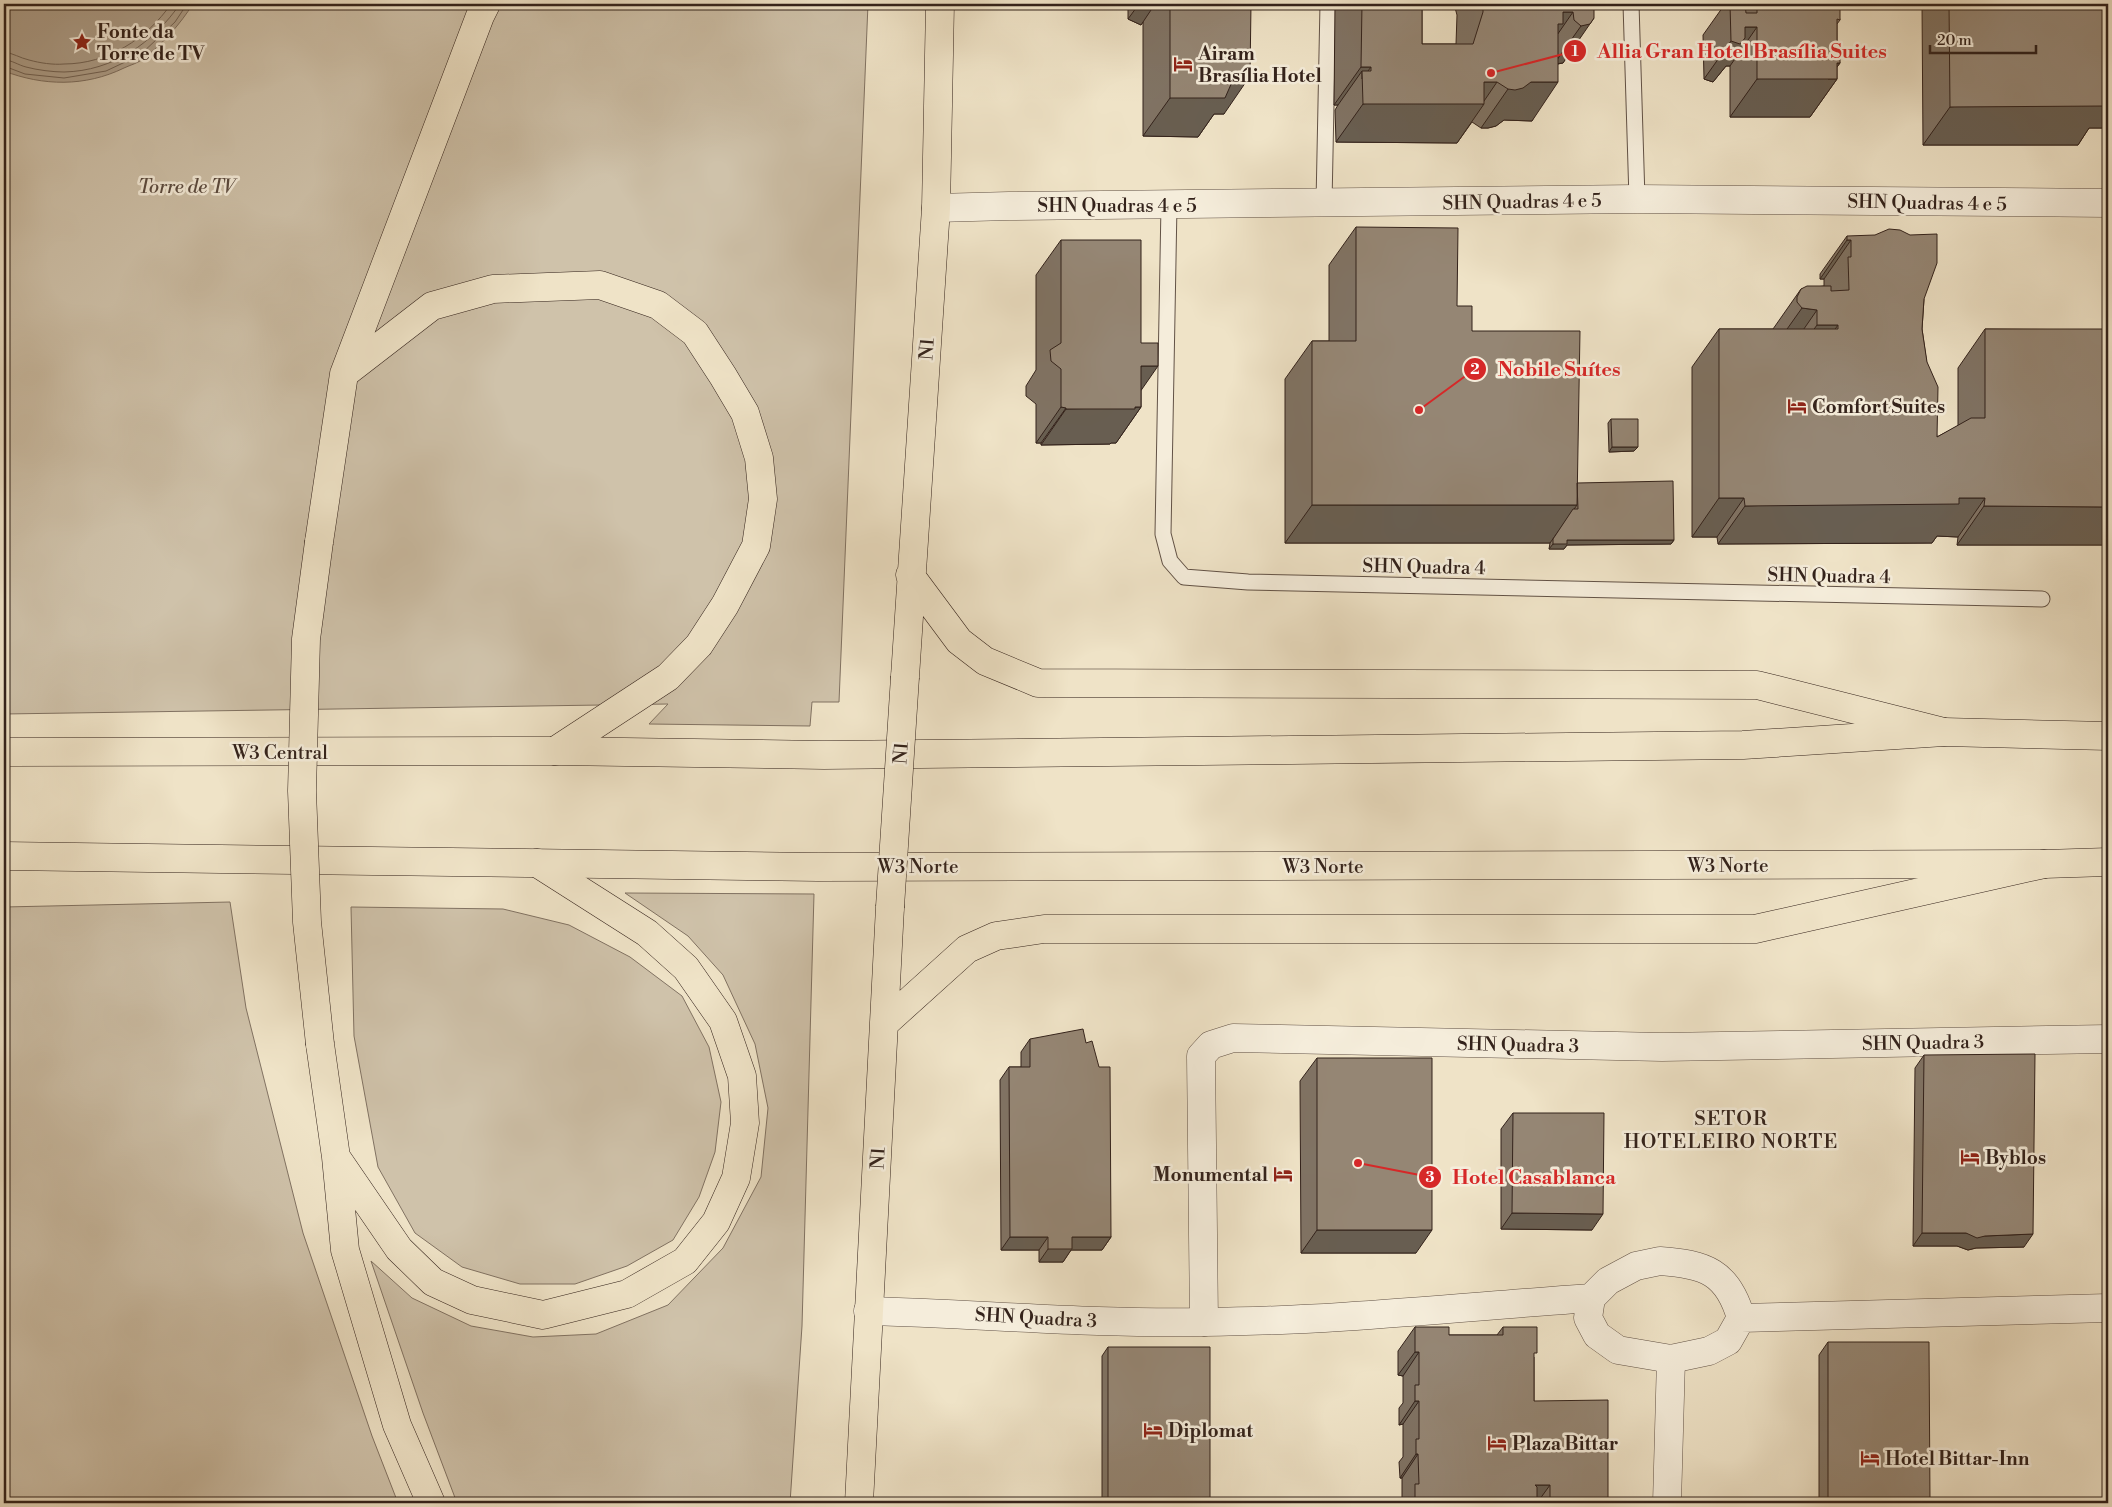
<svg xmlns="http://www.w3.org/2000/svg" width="2112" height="1507" font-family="'Libre Bodoni',serif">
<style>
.green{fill:#cfc2aa;stroke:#817262}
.water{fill:#afa18d;stroke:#7d6e5f}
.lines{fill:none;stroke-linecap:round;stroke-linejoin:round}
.shore{stroke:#716254;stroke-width:1}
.service-casing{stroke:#625246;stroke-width:17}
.minor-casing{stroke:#625246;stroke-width:29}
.tertiary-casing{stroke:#625246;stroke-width:29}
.primary-casing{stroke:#33221b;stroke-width:29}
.trunk-casing{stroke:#33221b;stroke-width:29}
.service{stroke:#f5eddb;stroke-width:15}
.minor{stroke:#f5eddb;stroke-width:28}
.tertiary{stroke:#f5eddb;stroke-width:28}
.primary{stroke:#efe3c7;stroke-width:28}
.trunk{stroke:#efe3c7;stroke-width:28}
.trunk-bridge-casing{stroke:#33221b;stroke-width:29;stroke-linecap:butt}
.trunk-bridge{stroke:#efe3c7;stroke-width:28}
.wall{fill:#807364;stroke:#33221b}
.shaded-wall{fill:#685e51;stroke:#33221b}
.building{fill:#958674;stroke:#33221b}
.labels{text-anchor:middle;stroke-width:5;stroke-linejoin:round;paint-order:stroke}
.poi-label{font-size:19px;font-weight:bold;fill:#33221b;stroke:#f5eddb;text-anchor:start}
.park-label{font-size:19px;font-style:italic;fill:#5a4a3f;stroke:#f5eddb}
.street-label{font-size:19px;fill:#33221b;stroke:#f5eddb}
.neighbourhood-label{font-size:20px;letter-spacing:1px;fill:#33221b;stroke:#f5eddb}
.leader{fill:none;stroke:#d62828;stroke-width:2}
.callout-dot{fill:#d62828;stroke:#f5eddb;stroke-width:2}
.mark-label{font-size:15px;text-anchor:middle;font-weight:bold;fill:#fff}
.callout-label{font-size:20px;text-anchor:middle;font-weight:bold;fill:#d62828;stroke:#f5eddb;stroke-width:5;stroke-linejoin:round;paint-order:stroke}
</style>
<rect width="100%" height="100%" fill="#efe3c7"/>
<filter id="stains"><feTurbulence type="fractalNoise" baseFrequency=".004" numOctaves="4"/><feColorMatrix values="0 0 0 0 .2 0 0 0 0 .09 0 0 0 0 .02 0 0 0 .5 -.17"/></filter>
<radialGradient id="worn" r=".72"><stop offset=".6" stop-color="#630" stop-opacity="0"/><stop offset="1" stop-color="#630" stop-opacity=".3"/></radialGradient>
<!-- green -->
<path class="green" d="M4,4h864l-29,698h-27l-2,24 -161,-2 19,-20 -664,10z
M625,893l189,1 -12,432 -12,177h-333l-34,-90 -52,-152 41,37 59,28 62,11 63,-3 72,-29 55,-57 38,-71 7,-69 -13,-64 -32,-69 -35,-39z
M230,902l16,106 57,225 69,203 26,67h-394v-596z
M351,907l152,2 66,16 61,32 52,39 27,51 12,55 -6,50 -16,45 -26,43 -46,26 -52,18h-55l-58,-17 -47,-34 -37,-66 -24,-131z"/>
<!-- water -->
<path class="water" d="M4,4h189c-13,20 -29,39 -49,54 -5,5 -14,7 -20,10 -39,19 -81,18 -120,3z"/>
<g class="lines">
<!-- shore -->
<path class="shore" d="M4,52c9,1 16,6 25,8 11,3 24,5 35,4 43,0 83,-25 107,-60
M4,60c8,0 14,5 22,7 11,3 27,5 38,5 49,-1 89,-29 116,-68
M4,66l21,8 39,4 42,-7 34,-16 35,-33 12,-18"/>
<!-- service casing -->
<g class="service-casing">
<path id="service" d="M1631,4l6,195
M1324,203l4,-199
M1169,205l-6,329 7,27 14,16 64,5 794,17"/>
</g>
<!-- minor casing -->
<g class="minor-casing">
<path id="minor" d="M1204,1322l-3,-266 10,-11 22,-7 429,9 446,-8
M1667,1503l4,-144"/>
</g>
<!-- tertiary casing -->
<g class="tertiary-casing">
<path id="tertiary" d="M936,208l73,-2 628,-7 471,4
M1660,1261c45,3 68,11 81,57l-13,23 -19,10 -38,8 -53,-9 -21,-15 -9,-17 3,-20 17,-17 28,-15z
M868,1311c112,3 224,13 336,11 129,-1 258,-15 387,-24
M1741,1318l367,-10"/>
</g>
<!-- primary casing -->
<g class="primary-casing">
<path id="primary" d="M4,752l551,-1 269,4 919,-10 201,-13 164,4
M4,856l814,11 1226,-3 64,-2"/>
</g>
<!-- trunk casing -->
<g class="trunk-casing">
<path id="trunk" d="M344,374l88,-68 61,-17 107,-4 58,20 37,28 28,43 22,37 14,45 4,41 -7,47 -31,59 -26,40 -31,32 -113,74
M319,542l25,-168 136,-358 6,-12
M910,575l49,66 26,20 53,22 719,2 187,47
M905,677l31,-469 4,-204
M885,1023l82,-74 29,-13 48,-7h711l289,-65
M320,1044l16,113 9,93 52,175 34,78
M336,1157l63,92 34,33 39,18 71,15 84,-21 58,-33 31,-39 20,-44 9,-55 -3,-47 -19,-55 -37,-53 -39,-35 -110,-70
M859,1503l31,-596"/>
</g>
<!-- service -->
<use href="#service" class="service"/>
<!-- minor -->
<use href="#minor" class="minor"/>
<!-- tertiary -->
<use href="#tertiary" class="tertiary"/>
<!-- primary -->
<use href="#primary" class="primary"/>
<!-- trunk -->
<use href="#trunk" class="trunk"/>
<!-- trunk-bridge casing -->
<g class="trunk-bridge-casing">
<path id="trunk-bridge" d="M319,542l-13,97 -4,152 5,131 13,122
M890,907l15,-230"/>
</g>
<!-- trunk-bridge -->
<use href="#trunk-bridge" class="trunk-bridge"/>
</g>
<!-- wall -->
<path class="wall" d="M1128,4h125l-2,2 -27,108h-10l-16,23 -55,-1v-114l-2,3 -13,-6z
M1335,4h87v40h34l1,-29 -3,-11h140l-31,59 -5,1 -26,57 -28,-1 -8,6 -8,2h-7l-9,-6 -15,21 -121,-1 -1,-32 3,-5h-4z
M1725,4h112v4l3,12 -3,4v28l3,11 -3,4v12l-27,38h-80v-51h-4l-13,16 -9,-3 -1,-44z
M1922,4h186v124h-19l-11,17h-155z
M1356,227l101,79 15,25 105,152 97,57 -3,4 -104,1 -3,4h-15l1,-6h-265v-164l27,-38h17v-76z
M1847,236l77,63 -2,30 15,108 21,-11v-58l27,-39 123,1v215h-151l1,-8 -21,-1 -5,7 -214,1 -1,-7h-25v-170l27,-38h54l28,-40 23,-3v-7h-4v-5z
M1061,240l80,151v16l-25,36h-5l-1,1 -69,1v-2h-5v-39l-10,-8v-10l10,-16v-95z
M1611,419l27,28 -4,4 -25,1 -1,-29z
M1030,1039l81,198 -9,13h-31l-8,12h-24v-12h-38l-1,-170 9,-13h12v-15z
M1924,1055l100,192 -48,1 -8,2 -11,-4h-44l2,-178z
M1317,1058l99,195h-115l-1,-172z
M1513,1113l79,117 -91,-1v-100z
M1415,1327l34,8h48l6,-8 31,30v44l74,102h-206v-25h-2l-1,-16 4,-5v-33l-4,1v-17l4,-5v-27l-5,-1v-24z
M1828,1342l102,161h-111v-148z
M1108,1347l102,156h-108v-147z"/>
<!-- shaded-wall -->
<path class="shaded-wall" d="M1139,4h16l-14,21 -13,-6z
M1563,12h10l-27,39z
M1594,18l-31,45 -9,1 27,-38z
M1745,27h12l-27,39h-4l-13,16 -9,-3 27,-38z
M1840,63l-12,16h9l-27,38h-80l27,-38z
M1361,67h10l-9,12v-8l-24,34h-4z
M1226,76h24l-26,38h-10l-16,23 -55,-1 27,-38z
M1484,82h13l-15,22h2l-27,39 -121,-1 27,-38z
M1531,82h27l-26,39 -28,-1 -8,6 -8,2h-7l27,-39z
M2105,90h3v38h-19l-11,17h-155l27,-38z
M1847,240h4l-27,39h-4z
M1802,308l15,2 -27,39 -15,-3z
M1817,325h21l-27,39 -21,-1z
M1141,366h17l-25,36z
M1061,407l5,1 -25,35h-5z
M1141,407l-25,36h-5l-1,1 -69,1 25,-36z
M1612,447h26l-4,4 -25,1z
M1719,498h25l-27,39h-25z
M1959,498h26l-27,39 -21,-1 -5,7 -214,1 27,-38z
M1312,505h265l-27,38h-265z
M1984,506l124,1v38h-151z
M1567,540h107l-3,4 -104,1 -3,4h-15l4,-5z
M1512,1213l91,1 -11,16 -91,-1z
M1317,1230h115l-16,23h-115z
M1922,1233h44l19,3 48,-2 -9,13 -48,1 -8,2 -11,-4h-44z
M1010,1237h38l-9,13h-38z
M1072,1237h39l-9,13h-31l-8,12h-24l9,-13z
M1415,1352h4l-16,24 -5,-1z
M1415,1401h4l-16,23 -4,1z
M1416,1454h2l-16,24h-2z
M1535,1485h15l-13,18z"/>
<!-- building -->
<path class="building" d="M1170,4h81l-1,72h-24l-1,6h7l-7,16h-55z
M1362,4h60v40h51l10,-32v-8h111v14l-4,6 -9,2 -7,-6 -1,-8h-10v12h-5v58h-27l-8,6 -8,2 -7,-1 -11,-7h-13v22h-121l-1,-33h9v-4h-10z
M1730,4h15l1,9h11v-9h80v4h3v12l-3,-1v33l3,-1v12h-3v16h-80v-52h-12v11l-5,6 -9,-3z
M1949,4h159v86h-3v16l-155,1z
M1356,227l102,1 -1,78h15v25h108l-3,174h-265v-164h44z
M1889,229l11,1 10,5 27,-1v29l-13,36 -2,30 5,33 11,25 -1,50 34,-19h14v-89h123v178l-124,-1 1,-8h-26v6l-214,2 -1,-8h-25v-169h119v-4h-21v-15l-15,-2 -5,-6v-5l4,-8 6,-3h24v5l18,-1 -1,-33h3v-17h-4v-4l28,-1z
M1061,240h80v103h17v23h-17v41h-6v2h-69v-1l-5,-1v-38l-10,-8 -1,-11 11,-7z
M1611,419h27v28h-26z
M1673,481l1,59h-107v4h-14v-5l20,-30h5l-1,-26z
M1083,1029l3,14 6,-2 7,26h11l1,170h-39v12h-24v-12h-38l-1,-170h21v-28z
M2035,1054l-2,180 -48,2 -8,2 -11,-5h-44l2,-178z
M1317,1058h115v172h-115z
M1513,1113h91l-1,101 -91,-1z
M1415,1327h34v8h54v-8h34v26h-3v48l74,-1v103h-58v-18h-15l2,2v16h-122v-19h4l-1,-30h-2v-15h3v-38h-4v-16h4v-33h-4z
M1828,1342h101l1,161h-102z
M1108,1347h102v156h-102z"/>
<!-- icons -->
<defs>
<g id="sight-bare" transform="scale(1.5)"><path d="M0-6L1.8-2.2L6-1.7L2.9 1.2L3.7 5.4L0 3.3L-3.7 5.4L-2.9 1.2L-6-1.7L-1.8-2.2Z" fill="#8f2418" stroke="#f5eddb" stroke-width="2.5" paint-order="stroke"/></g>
<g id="hotel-bare" transform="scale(1.5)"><path d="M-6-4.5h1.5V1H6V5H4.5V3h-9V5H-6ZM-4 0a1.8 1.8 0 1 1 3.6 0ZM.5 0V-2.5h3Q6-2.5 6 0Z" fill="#8f2418" stroke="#f5eddb" stroke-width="2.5" paint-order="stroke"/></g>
</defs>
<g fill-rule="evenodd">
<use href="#sight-bare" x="82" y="42"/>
<use href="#hotel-bare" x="1183" y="64"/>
<use href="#hotel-bare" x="1797" y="406"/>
<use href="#hotel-bare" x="1970" y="1157"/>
<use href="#hotel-bare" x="1283" y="1174"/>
<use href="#hotel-bare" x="1153" y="1430"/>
<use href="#hotel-bare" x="1497" y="1443"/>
<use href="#hotel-bare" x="1870" y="1458"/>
</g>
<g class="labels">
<!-- poi labels -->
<g class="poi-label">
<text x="97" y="38">Fonte da<tspan x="97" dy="22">Torre de TV</tspan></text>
<text x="1198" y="60">Airam<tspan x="1198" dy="22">Brasília Hotel</tspan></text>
<text x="1812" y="413">Comfort Suites</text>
<text x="1985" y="1164">Byblos</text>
<text x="1268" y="1181" text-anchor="end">Monumental</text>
<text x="1168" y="1437">Diplomat</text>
<text x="1512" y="1450">Plaza Bittar</text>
<text x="1885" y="1465">Hotel Bittar-Inn</text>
</g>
<!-- park labels -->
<g class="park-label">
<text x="186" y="193">Torre de TV</text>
</g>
<!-- street labels -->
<g class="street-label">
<text transform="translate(1522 201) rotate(-1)" y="7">SHN Quadras 4 e 5</text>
<text transform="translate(1927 202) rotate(1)" y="7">SHN Quadras 4 e 5</text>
<text x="1117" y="212">SHN Quadras 4 e 5</text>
<text transform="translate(926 349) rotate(-86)" y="7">N1</text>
<text transform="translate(1424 566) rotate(1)" y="7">SHN Quadra 4</text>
<text transform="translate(1829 575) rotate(1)" y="7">SHN Quadra 4</text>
<text x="280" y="759">W3 Central</text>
<text transform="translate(900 753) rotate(-86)" y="7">N1</text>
<text x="1728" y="872">W3 Norte</text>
<text x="918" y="873">W3 Norte</text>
<text x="1323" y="873">W3 Norte</text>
<text transform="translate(1923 1042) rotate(-1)" y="7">SHN Quadra 3</text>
<text transform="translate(1518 1044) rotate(1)" y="7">SHN Quadra 3</text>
<text transform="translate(877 1158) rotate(-87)" y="7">N1</text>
<text transform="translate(1036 1317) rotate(3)" y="7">SHN Quadra 3</text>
</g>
<!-- neighbourhood labels -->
<g class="neighbourhood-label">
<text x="1731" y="1125">SETOR<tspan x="1731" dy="23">HOTELEIRO NORTE</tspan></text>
</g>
</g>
<!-- callouts -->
<path class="leader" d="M1491 73L1575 51M1419 410L1475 369M1358 1163L1430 1177"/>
<g class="callout-dot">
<circle cx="1491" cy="73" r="5"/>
<circle cx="1419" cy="410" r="5"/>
<circle cx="1358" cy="1163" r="5"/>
<circle cx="1575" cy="51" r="12"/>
<circle cx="1475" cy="369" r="12"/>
<circle cx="1430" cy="1177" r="12"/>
</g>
<g class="mark-label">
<text x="1575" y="56">1</text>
<text x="1475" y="374">2</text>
<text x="1430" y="1182">3</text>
</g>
<g class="callout-label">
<text x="1742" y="58">Allia Gran Hotel Brasília Suites</text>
<text x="1559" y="376">Nobile Suítes</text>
<text x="1534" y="1184">Hotel Casablanca</text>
</g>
<!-- margin -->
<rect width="2112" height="1507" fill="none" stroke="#efe3c7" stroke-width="20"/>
<rect x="5" y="5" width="2102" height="1497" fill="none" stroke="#33221b" stroke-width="2.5"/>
<rect x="10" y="10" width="2092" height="1487" fill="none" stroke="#33221b"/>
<!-- scale -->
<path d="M1930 45v8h106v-8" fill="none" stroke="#33221b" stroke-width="2.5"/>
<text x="1937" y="45" font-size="15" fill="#33221b" stroke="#f5eddb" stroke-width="4" paint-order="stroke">20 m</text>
<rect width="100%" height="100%" filter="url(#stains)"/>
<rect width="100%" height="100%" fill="url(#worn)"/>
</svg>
